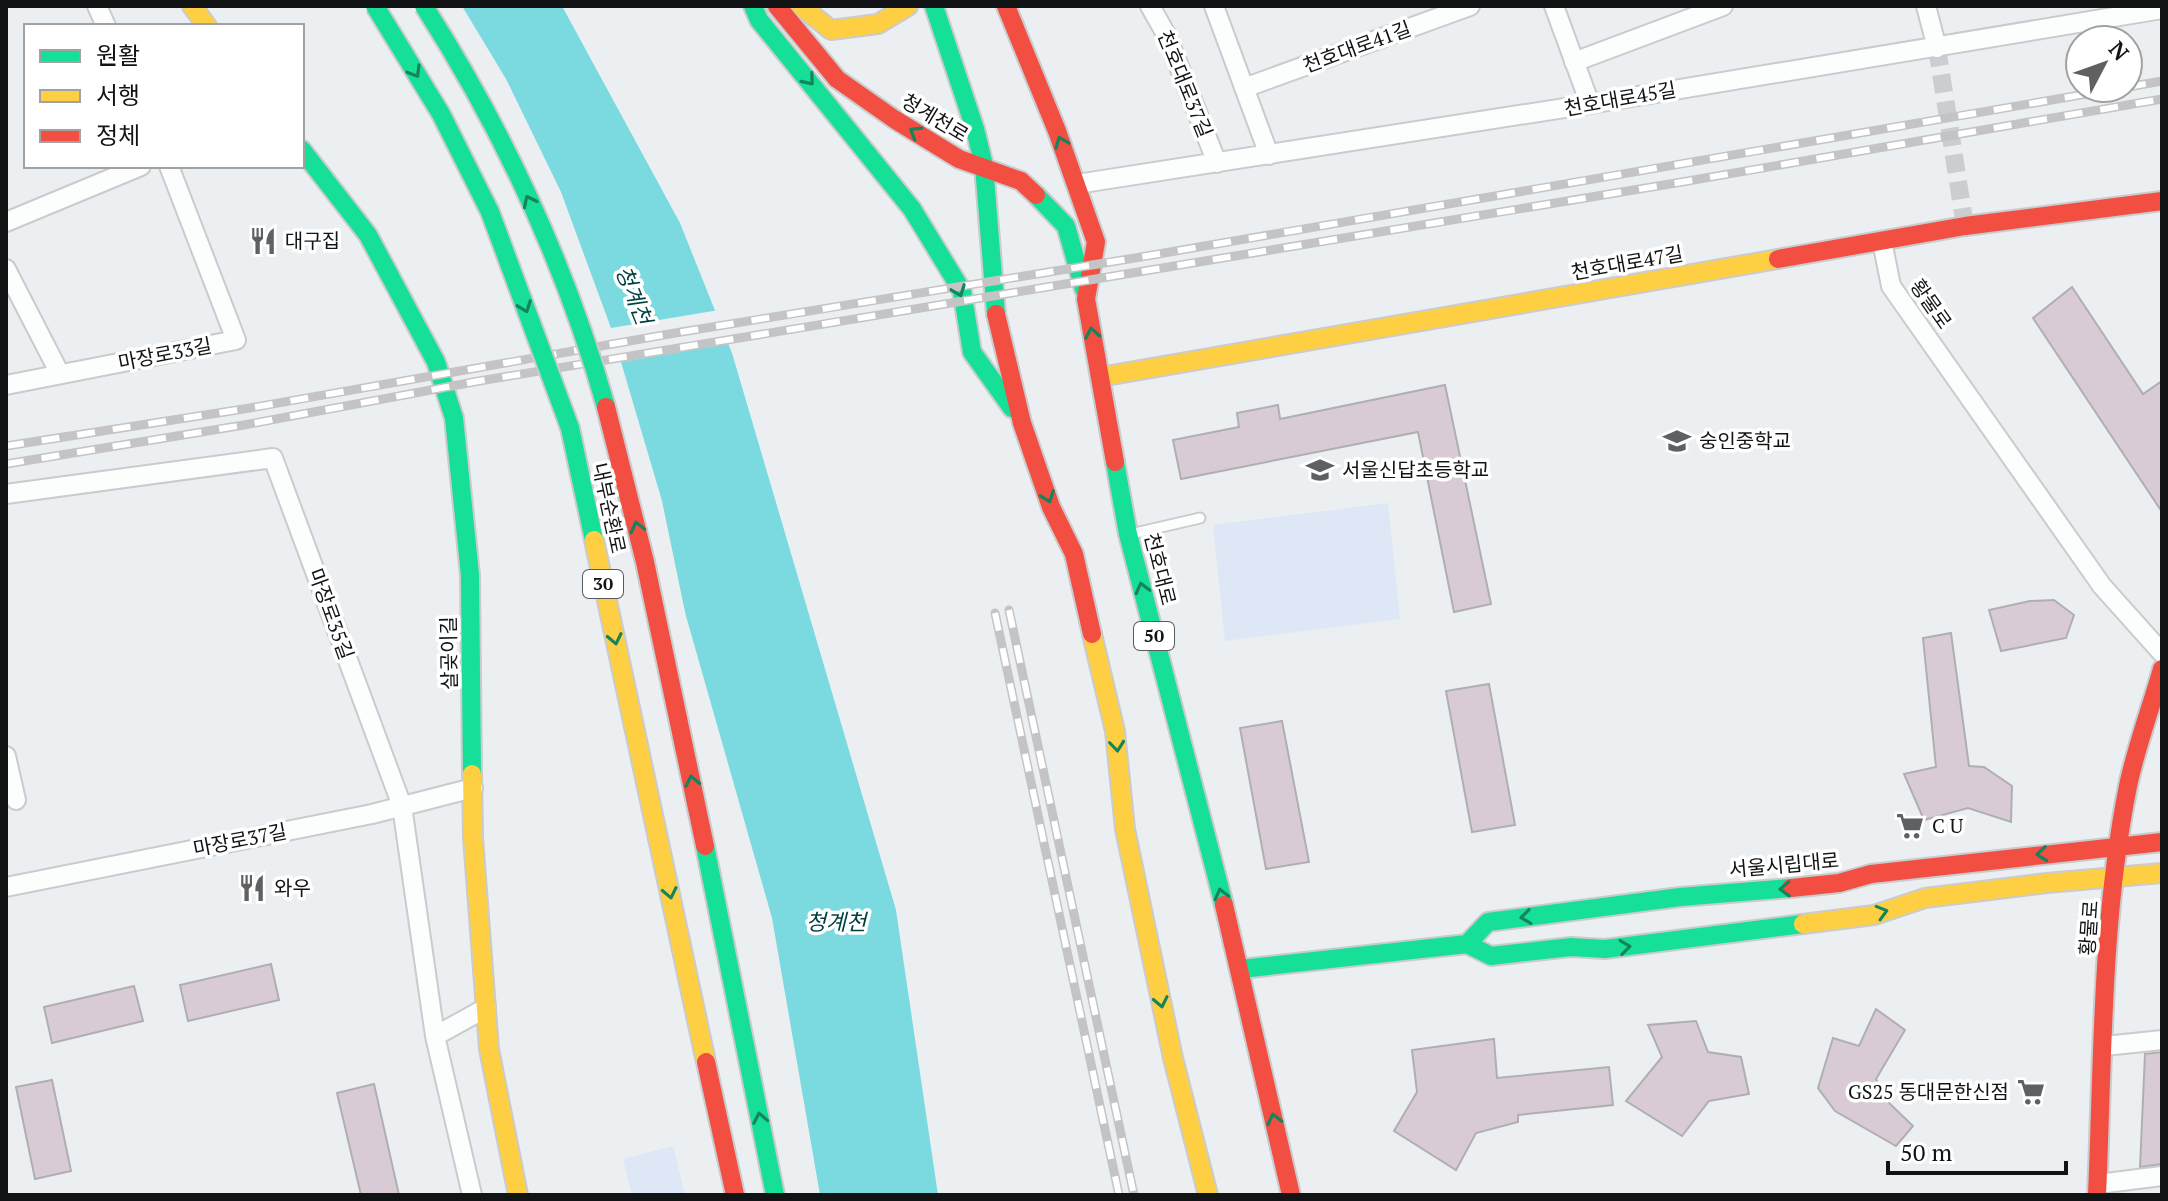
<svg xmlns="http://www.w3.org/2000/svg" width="2168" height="1201" font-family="'PT Serif','Noto Sans KR',serif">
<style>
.green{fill:#dee7f5}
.water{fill:#7bdae0}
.pier{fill:#eceff2}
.building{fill:#d9cbd6;stroke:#afafb1;stroke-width:2}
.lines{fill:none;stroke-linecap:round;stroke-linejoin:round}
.street-tunnel{stroke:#cbced1;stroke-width:18;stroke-dasharray:18 9;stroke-linecap:butt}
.lane-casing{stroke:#c9cbcd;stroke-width:13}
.street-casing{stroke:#c9cbcd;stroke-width:22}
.fast-casing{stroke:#c9cbcd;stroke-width:22}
.slow-casing{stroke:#c9cbcd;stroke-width:22}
.jam-casing{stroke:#c9cbcd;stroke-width:22}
.lane{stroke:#fcfdfd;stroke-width:9}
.street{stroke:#fcfdfd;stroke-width:18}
.fast{stroke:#16e098;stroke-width:18}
.slow{stroke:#ffcf43;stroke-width:18}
.jam{stroke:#f24e42;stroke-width:18}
.rail-casing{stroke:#c4c4c6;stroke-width:9}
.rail{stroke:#fff;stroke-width:6;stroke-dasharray:18;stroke-linecap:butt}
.fast-bridge-casing{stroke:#c9cbcd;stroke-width:22;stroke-linecap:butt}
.slow-bridge-casing{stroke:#c9cbcd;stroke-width:22;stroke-linecap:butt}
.jam-bridge-casing{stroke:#c9cbcd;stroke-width:22;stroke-linecap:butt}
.fast-bridge{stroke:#16e098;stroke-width:18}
.slow-bridge{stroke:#ffcf43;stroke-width:18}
.jam-bridge{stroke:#f24e42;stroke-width:18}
.oneway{stroke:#14845d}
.labels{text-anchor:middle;stroke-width:7;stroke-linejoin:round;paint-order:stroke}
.shield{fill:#fff;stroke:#585a5b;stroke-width:2}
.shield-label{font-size:18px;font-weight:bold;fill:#111315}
.street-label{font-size:20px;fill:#111315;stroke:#fff}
.poi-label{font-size:20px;fill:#111315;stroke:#fff;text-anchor:start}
.water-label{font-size:22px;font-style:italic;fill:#004144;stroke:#fff}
</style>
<rect width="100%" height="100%" fill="#eceff2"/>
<!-- green -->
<path class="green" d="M1388,503l12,116 -175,22 -12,-116z
M673,1146l12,49h-53l-9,-36z"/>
<!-- water -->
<path class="water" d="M452,6h110l118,217 52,130 164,557 42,285h-118l-48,-277 -168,-590z"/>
<!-- pier -->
<path class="pier" d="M448,6h14l44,73 55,113 50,136 108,-18 13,33 -111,19 41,139 35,169 -97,-340z"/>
<!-- building -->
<path class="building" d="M2072,287l71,107 19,-13v131l-129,-194z
M1445,385l46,219 -37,8 -36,-180 -237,47 -8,-39 66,-13 -2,-14 41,-8 2,14z
M2054,600l20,15 -8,23 -65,13 -12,-41 41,-9z
M1951,633l18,133 15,1 28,19 -1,36 -43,-14 -44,12 -20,-46 32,-7 -13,-129z
M1489,684l26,141 -43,7 -26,-141z
M1282,721l27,141 -43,7 -26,-141z
M271,964l8,36 -91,21 -8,-36z
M134,986l9,35 -91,22 -8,-36z
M1876,1009l29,21 -29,49 10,21 27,26 -17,20 -61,-35 -17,-23 15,-50 26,8z
M1696,1021l12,31 33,5 8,37 -40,7 -27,35 -56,-35 36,-44 -14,-32z
M1494,1039l3,39 112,-11 4,38 -95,10v7l-42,11 -20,37 -62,-39 23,-39 -5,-42z
M2162,1052v112l-22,3 5,-113z
M52,1080l19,91 -36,8 -19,-92z
M374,1084l25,111h-38l-24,-102z"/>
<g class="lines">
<!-- street-tunnel -->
<path class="street-tunnel" d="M1937,48l28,178"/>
<!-- lane casing -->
<g class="lane-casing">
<path id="lane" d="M1131,534l69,-16"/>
</g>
<!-- street casing -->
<g class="street-casing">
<path id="street" d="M97,6l9,20
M1150,6l17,30 50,127
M1214,6l55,149
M1554,6l36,98
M1926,6l11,42
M1574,62l149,-56
M1244,88l226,-82
M1077,184l513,-80 572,-95
M6,222l135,-56
M1882,241l9,45 211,300 60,67
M6,269l54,105
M6,385l230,-45 -67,-174
M6,494l267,-36 129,348 33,230 37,159
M6,756l10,44
M6,887l366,-73 101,-26
M435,1036l51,-28
M2105,1046l57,-6
M2098,1184l64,-8"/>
</g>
<!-- fast casing -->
<g class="fast-casing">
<path id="fast" d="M753,6l6,14 153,189 50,82 10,61 40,56
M934,6l41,123 9,37 12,148
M302,150l66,85 68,127 18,56 16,157 2,199
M1036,195l30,31 18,63
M1115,462l13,72 96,371
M1467,944l21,-22 192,-25 111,-9
M1241,969l226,-25 24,12 80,-9 34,2 198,-25"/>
</g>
<!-- slow casing -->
<g class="slow-casing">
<path id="slow" d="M192,6l15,20
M801,6l30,24 47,-6 30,-18
M1100,377l678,-118
M1092,634l23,97 10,98 48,229 35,137
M472,774l1,64 16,211 29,146
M1803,924l71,-9 51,-17 122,-15 115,-10"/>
</g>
<!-- jam casing -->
<g class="jam-casing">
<path id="jam" d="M777,6l60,73 57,40 65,40 62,22 15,14
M1006,6l51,125 39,111 -10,57 29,163
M1778,259l187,-33 197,-25
M996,314l26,109 29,84 23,47 18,80
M1791,888l48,-5 32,-9 291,-32
M1224,905l67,290
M2097,1195c6,-135 4,-275 31,-409 8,-39 23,-78 34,-117"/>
</g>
<!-- lane -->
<use href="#lane" class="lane"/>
<!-- street -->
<use href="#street" class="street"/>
<!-- fast -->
<use href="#fast" class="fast"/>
<!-- slow -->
<use href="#slow" class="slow"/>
<!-- jam -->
<use href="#jam" class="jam"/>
<!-- rail casing -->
<g class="rail-casing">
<path id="rail" d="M2128,87l34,-6
M6,446l244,-38 425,-75 466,-76 980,-169
M6,464l238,-39 235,-44 1203,-199 480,-83
M1009,610l125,585
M995,613l124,582"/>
</g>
<!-- rail -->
<use href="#rail" class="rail"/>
<!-- fast-bridge casing -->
<g class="fast-bridge-casing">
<path id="fast-bridge" d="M375,6l66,108 49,98 80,216 24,112
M424,6c79,124 142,260 182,401
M705,846l70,349"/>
</g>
<!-- slow-bridge casing -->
<g class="slow-bridge-casing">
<path id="slow-bridge" d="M594,540l112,522"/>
</g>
<!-- jam-bridge casing -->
<g class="jam-bridge-casing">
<path id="jam-bridge" d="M606,407l39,155 60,284
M706,1062l29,133"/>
</g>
<!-- fast-bridge -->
<use href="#fast-bridge" class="fast-bridge"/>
<!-- slow-bridge -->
<use href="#slow-bridge" class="slow-bridge"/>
<!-- jam-bridge -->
<use href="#jam-bridge" class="jam-bridge"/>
</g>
<!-- one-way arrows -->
<defs><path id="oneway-chevron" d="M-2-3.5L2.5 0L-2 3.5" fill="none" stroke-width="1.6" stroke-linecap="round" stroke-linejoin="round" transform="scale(2)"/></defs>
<g class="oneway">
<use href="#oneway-chevron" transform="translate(415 72) rotate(59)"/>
<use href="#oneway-chevron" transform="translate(809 80) rotate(50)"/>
<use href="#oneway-chevron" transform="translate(915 132) rotate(-149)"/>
<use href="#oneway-chevron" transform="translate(1061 142) rotate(-111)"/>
<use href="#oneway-chevron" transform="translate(529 201) rotate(-116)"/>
<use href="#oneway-chevron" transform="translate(959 291) rotate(69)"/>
<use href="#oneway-chevron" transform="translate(525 307) rotate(70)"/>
<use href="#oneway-chevron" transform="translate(1092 333) rotate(-100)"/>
<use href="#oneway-chevron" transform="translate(1048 497) rotate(70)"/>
<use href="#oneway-chevron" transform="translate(637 527) rotate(-103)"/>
<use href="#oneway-chevron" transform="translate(1142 588) rotate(-104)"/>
<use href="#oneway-chevron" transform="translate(615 639) rotate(78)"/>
<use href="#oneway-chevron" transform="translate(1117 746) rotate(84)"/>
<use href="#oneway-chevron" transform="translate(692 781) rotate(-102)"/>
<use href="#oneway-chevron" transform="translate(2042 854) rotate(174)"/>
<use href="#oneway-chevron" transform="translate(1785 889) rotate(178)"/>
<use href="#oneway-chevron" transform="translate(670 893) rotate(78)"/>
<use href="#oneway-chevron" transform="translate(1221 894) rotate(-104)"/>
<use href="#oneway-chevron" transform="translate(1882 912) rotate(-16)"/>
<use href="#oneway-chevron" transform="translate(1526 917) rotate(173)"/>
<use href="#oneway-chevron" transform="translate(1625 947) rotate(-7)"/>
<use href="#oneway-chevron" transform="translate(1161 1002) rotate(78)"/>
<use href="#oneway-chevron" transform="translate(760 1118) rotate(-101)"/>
<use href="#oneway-chevron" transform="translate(1274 1119) rotate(-103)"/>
</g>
<!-- icons -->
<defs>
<g id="restaurant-bare" transform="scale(2.16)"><path d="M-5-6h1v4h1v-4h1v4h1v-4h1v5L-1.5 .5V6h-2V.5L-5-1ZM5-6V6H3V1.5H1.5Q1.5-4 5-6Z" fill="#5e6062" stroke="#fff" stroke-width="2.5" paint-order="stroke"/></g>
<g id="school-bare" transform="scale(2.16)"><path d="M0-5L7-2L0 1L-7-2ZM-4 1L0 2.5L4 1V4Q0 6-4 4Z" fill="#5e6062" stroke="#fff" stroke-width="2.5" paint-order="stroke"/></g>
<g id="supermarket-bare" transform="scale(2.16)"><path d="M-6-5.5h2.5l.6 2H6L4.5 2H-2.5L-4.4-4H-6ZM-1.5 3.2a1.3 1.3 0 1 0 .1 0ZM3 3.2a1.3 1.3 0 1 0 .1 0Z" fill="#5e6062" stroke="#fff" stroke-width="2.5" paint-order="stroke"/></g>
</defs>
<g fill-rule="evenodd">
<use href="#restaurant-bare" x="263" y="241"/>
<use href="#school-bare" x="1677" y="441"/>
<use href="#school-bare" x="1320" y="470"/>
<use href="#supermarket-bare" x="1910" y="826"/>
<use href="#restaurant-bare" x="252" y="888"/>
<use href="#supermarket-bare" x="2031" y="1092"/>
</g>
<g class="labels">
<!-- shield labels -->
<g class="shield">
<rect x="583" y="570" width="40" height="28" rx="6"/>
<rect x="1134" y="622" width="40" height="28" rx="6"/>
</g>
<g class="shield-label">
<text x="603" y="590">30</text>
<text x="1154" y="642">50</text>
</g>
<!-- street labels -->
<g class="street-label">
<text transform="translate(1357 47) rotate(-20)" y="7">천호대로41길</text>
<text transform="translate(1185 84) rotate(68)" y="7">천호대로37길</text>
<text transform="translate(1620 99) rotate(-10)" y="7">천호대로45길</text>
<text transform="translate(935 118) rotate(31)" y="7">청계천로</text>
<text transform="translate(1627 263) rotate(-10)" y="7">천호대로47길</text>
<text transform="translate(1931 304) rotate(55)" y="7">황물로</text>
<text transform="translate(165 354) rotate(-11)" y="7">마장로33길</text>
<text transform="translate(609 508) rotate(78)" y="7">내부순환로</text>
<text transform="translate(1160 569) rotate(76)" y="7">천호대로</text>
<text transform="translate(331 614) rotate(70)" y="7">마장로35길</text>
<text transform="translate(449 653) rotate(-91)" y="7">살곶이길</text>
<text transform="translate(240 840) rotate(-11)" y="7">마장로37길</text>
<text transform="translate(1784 865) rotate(-5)" y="7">서울시립대로</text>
<text transform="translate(2089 928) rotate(-86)" y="7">황물로</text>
</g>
<!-- poi labels -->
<g class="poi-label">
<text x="285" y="248">대구집</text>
<text x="1699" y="448">숭인중학교</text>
<text x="1342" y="477">서울신답초등학교</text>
<text x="1932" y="833">C U</text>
<text x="274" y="895">와우</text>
<text x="2009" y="1099" text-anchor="end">GS25 동대문한신점</text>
</g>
<!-- water labels -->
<g class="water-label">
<text transform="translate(634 295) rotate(68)" y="8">청계천</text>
<text x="836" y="930">청계천</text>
</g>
</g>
<!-- border -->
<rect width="2168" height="1201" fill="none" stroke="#111315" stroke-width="16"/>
<!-- legend -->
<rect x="24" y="24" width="280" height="144" fill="#ffffff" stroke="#a0a1a1" stroke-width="2"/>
<rect x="40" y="50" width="40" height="12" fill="#16e098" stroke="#a0a1a1" stroke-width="2"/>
<text x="96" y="64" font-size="24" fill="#111315">원활</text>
<rect x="40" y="90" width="40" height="12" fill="#ffcf43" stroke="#a0a1a1" stroke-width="2"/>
<text x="96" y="104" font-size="24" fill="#111315">서행</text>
<rect x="40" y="130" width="40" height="12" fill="#f24e42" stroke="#a0a1a1" stroke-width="2"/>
<text x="96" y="144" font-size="24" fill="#111315">정체</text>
<!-- north arrow -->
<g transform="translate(2104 64) rotate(49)"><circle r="38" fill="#ffffff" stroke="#a0a1a1" stroke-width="2"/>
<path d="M0-6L14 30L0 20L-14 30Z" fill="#5e6062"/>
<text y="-12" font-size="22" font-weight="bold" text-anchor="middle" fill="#111315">N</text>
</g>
<!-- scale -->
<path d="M1888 1161v12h178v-12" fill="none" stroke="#111315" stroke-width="4"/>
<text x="1900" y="1161" font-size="24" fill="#111315" stroke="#ffffff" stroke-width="6" paint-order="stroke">50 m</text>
</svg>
